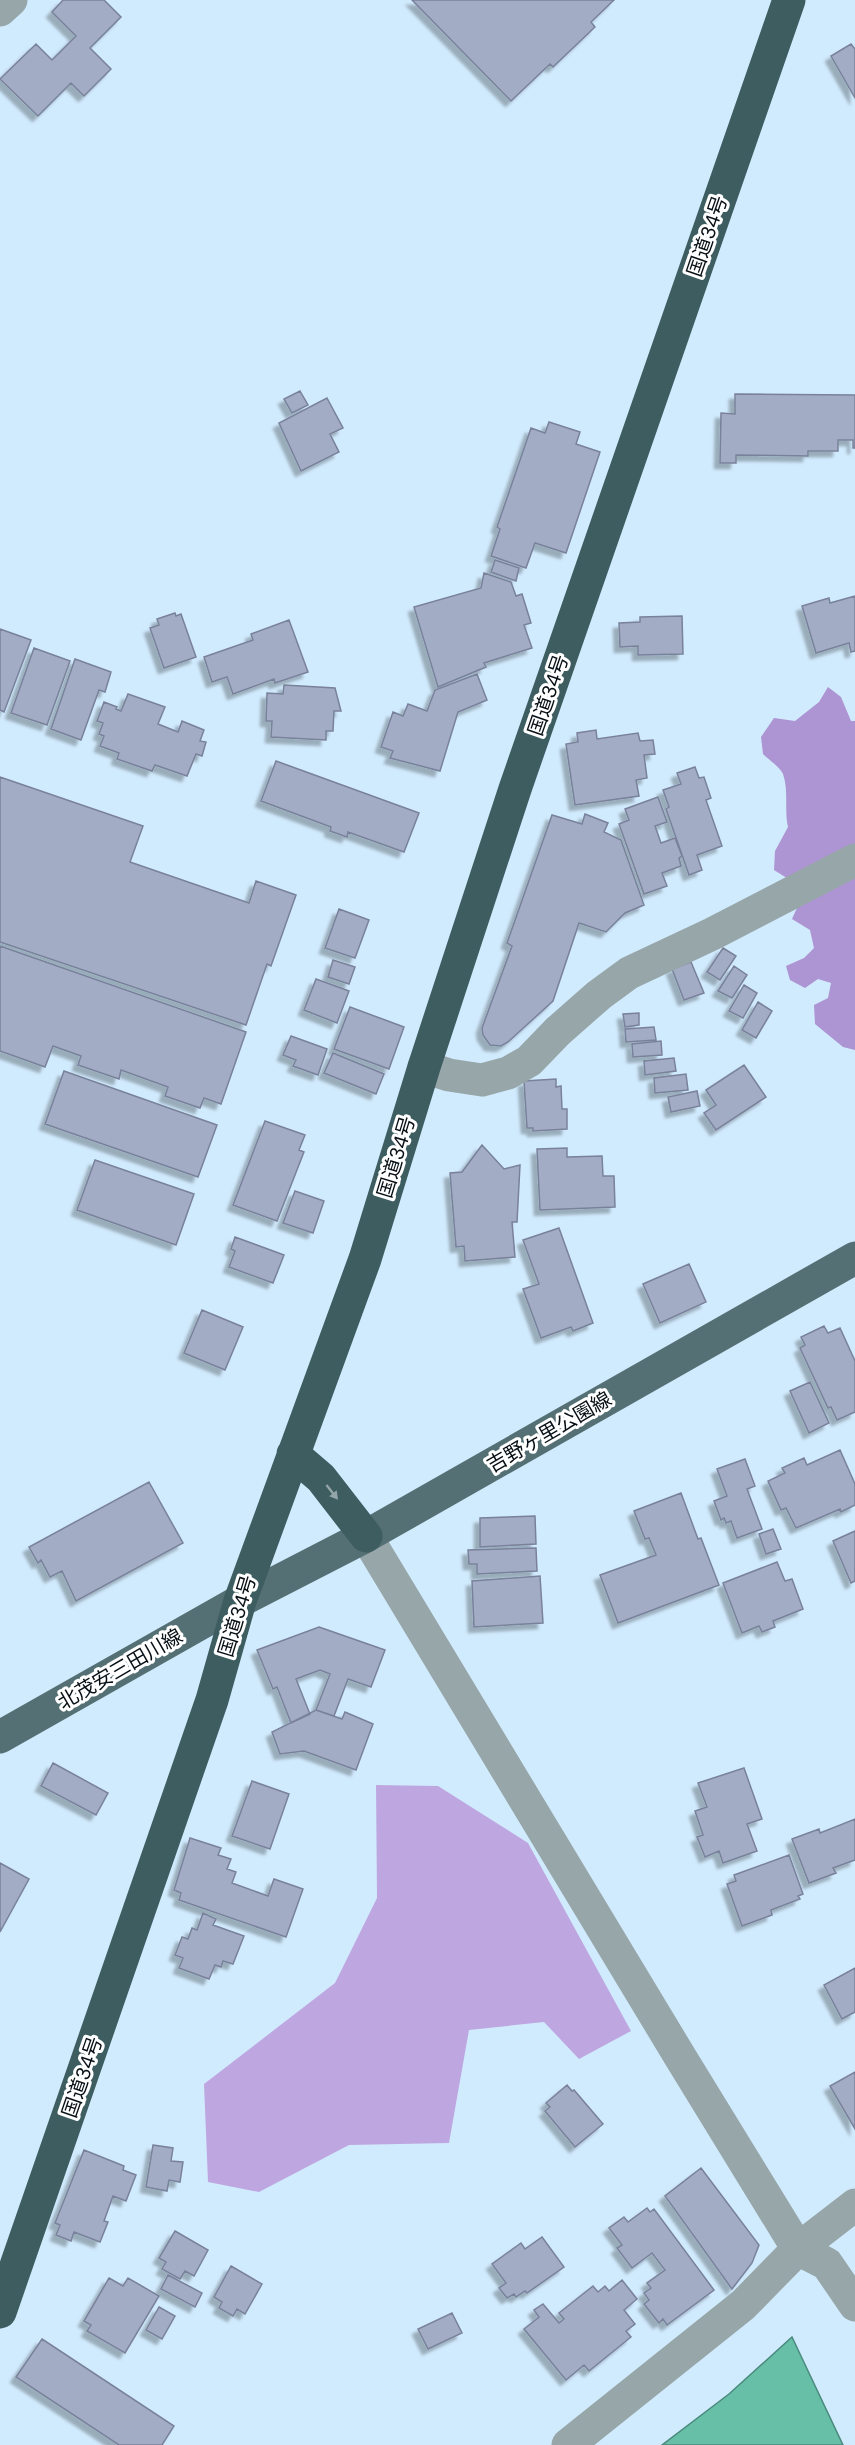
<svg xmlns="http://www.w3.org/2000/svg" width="855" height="2445" font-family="'DM Sans','Noto Sans JP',sans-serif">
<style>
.green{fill:#bea7e0}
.forest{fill:#ad94d2}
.water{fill:#67bfa8;stroke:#4a8a7c;stroke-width:1.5}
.building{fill:#a3acc5;stroke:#79829a;stroke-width:1.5;filter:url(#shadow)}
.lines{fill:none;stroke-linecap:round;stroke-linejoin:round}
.minor{stroke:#97a6a8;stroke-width:33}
.major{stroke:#557074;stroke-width:33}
.highway{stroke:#3d5d61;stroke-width:33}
.oneway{fill:#94a6a8}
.labels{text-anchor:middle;stroke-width:6;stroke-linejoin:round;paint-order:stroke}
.street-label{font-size:20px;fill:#070f15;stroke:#fff}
</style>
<defs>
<filter id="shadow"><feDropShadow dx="-5.5" dy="5.5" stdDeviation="1.5" flood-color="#0004"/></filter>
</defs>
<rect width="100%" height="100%" fill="#d1ebfe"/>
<!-- green -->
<path class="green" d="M376,1785l62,1 90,57 103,188 -52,28 -35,-37 -75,8 -20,113 -100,2 -90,47 -51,-10 -4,-98 131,-101 42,-85z"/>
<!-- forest -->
<path class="forest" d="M828,687l13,10 10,24h4v329l-12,-3 -28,-23 -1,-19 14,-7 3,-15 -13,-4 -13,9 -15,-8 -4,-14 18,-8 10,-10 -4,-18 -18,-11 9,-20 -11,-19 -16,-10 1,-19 13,-24c-4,-17 1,-36 -5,-53 -3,-7 -14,-14 -20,-20l-2,-17 13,-19 21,3 24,-19z"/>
<!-- water -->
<path class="water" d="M792,2337l51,108h-181l67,-51z"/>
<!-- building -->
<path class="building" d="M63,0h41l17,17 -31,31 21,21 -27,27 -13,-13 -33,33 -38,-37 36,-35 16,16 24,-24 -24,-24z
M412,0h202l-23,22 4,5 -42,40 -3,-3 -39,37z
M851,44l4,5v49l-24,-42z
M300,391l8,14 -16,8 -8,-14z
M735,394l120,1v53h-2v-8h-15v11h-30v5l-72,-1v8h-16l1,-50 14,1z
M327,398l16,30 -13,6 9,18 -38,19 -22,-48z
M549,422l31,10 -4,12 24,8 -34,101 -31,-10 -9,25 -35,-12 9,-27 -3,-2 34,-99 14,5z
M495,560l24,8 -3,13 -25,-9z
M484,573l27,9 5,14 6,-2 9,29 -7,2 8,23 -48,15 2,4 -48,20 -24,-80 67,-19z
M855,596v55l-4,1 -2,-9 -33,10 -14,-47 27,-8 1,5z
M175,613l1,3 5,-2 15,43 -32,11 -14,-40 9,-3 -2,-6z
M682,616l1,38 -45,1v-9l-18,1 -1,-24 21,-1v-5z
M289,620l19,52 -33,11 -1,-4 -41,15 -6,-17 -15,5 -8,-25 49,-17 -2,-6z
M0,629l31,11 -27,72 -4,-2z
M34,648l36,13 -23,64 -36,-12z
M75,659l36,13 -6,20 -6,-2 -18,50 -30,-11z
M477,674l10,26 -29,12 -18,59 -50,-13 3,-7 -12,-4 12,-35 10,4 5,-12 19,7 8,-21z
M284,685l51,3 6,23h-7l-1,20h-7v9l-55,-3 1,-16h-6l1,-28 16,1z
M128,694l37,13 -7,17 20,8 4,-11 22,9 -4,11 6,1 -4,14 -6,-2 -9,22 -32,-11 -3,6 -35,-12 2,-6 -19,-7 4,-10 -5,-2 4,-11 -6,-2 7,-19 13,5 -1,2 5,2z
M596,730l1,9 41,-6 2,8 13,-1 2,14 -11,1 3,23 -11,2 3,16 -64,9 -9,-61 12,-2 -1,-9z
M276,761l143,52 -15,39 -56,-20 -1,5 -17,-6 1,-4 -70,-26z
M695,767l4,11 5,-1 7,21 -5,2 16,46 -25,9 5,15 -13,5 -23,-66 3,-2 -6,-17 18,-6 -4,-11z
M0,777l143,49 -13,36 119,41 7,-22 40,14 -25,71 -4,-2 -21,61 -246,-83z
M658,797l9,25 -12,4 6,17 14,-5 7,18 -3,2 2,8 -19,7 5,13 -23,8 -25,-70 10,-4 -4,-11z
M585,814l23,9 -4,9 17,8 23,65 -19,8 -19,19 -27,-9 -26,78 -45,41 -7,4 -11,-1 -7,-10 -1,-7 30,-82 -5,-3 45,-128 30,9z
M339,909l30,11 -14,38 -30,-10z
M0,946l246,86 -25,72 -17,-6 -4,10 -35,-12 3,-9 -47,-17 -2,9 -41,-14 3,-9 -28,-10 -8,21 -45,-16z
M723,948l13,8 -16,24 -13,-8z
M333,960l22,7 -6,17 -21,-7z
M691,962l13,31 -20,7 -12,-31z
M734,966l13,9 -15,23 -14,-7z
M316,979l33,12 -12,32 -33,-13z
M744,985l13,8 -14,25 -14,-7z
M758,1002l14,9 -16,27 -14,-8z
M350,1007l54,20 -15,42 -55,-20z
M639,1013v12l-14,2 -2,-13z
M654,1027l2,13 -30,2 -1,-13z
M291,1036l36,13 -9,26 -25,-9 3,-6 -13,-5z
M661,1041l1,14 -29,2 -1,-13z
M333,1053l51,21 -8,20 -52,-21z
M674,1058l2,13 -31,4 -1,-14z
M744,1065l22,32 -50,33 -12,-17 12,-8 -10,-15z
M64,1071l153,54 -19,52 -153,-53z
M686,1074l2,16 -33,3 -1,-15z
M556,1079v8l5,-1 1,23h5v20l-34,2v-3h-6l-3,-47z
M697,1091l3,15 -29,6 -3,-15z
M265,1121l40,14 -6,15 5,2 -27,69 -44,-16z
M482,1145l22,24 16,-4 -3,57h-5l3,35 -50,4 -1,-15 -8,1 -6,-74 12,-1z
M567,1148v9l35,-1 1,20h11l1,31 -75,3 -3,-61z
M95,1160l99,34 -18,51 -99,-35z
M295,1191l29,10 -11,32 -30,-10z
M559,1228l34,95 -20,8 -2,-4 -30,11 -18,-49 16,-5 -16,-44z
M235,1237l49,18 -11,28 -44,-16 6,-16 -4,-2z
M689,1264l17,38 -46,21 -17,-39z
M202,1310l41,17 -18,43 -41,-17z
M824,1326l4,7 12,-5 15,33v51l-18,8 -6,-13 -3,1 -28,-60 5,-3 -4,-8z
M810,1382l19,41 -20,10 -19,-42z
M840,1450l15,34v21l-14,7 -1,-3 -44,19 -10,-20 -5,2 -13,-29 17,-8 -3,-5 22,-10 3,7z
M745,1459l10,27 -8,3 15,40 -25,9 -6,-17 -5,2 -2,-5 -3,2 -7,-19 13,-5 -10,-27z
M149,1482l34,61 -107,58 -14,-30 -12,6 -9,-17 -3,3 -9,-16z
M681,1493l17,46 3,-1 18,47 -101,38 -18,-48 56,-20 -7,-17 -4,1 -11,-28z
M535,1516l1,28 -56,3v-29z
M773,1529l8,20 -15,5 -7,-20z
M855,1531v50l-4,2 -18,-42z
M536,1548l1,23 -60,3v-10h-8l-1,-14z
M777,1562l8,19 7,-2 11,30 -30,12 2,6 -13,5 -3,-6 -17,7 -19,-50z
M540,1576l3,47 -69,4 -2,-46z
M319,1627l66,23 -14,37 -23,-8 -14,37 -18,-6 14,-36 -10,-4 -24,9 14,35 -19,9 -14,-36 -4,2 -16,-39z
M316,1710l26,9 3,-7 28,12 -17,46 -52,-19 -24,3 -8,-22z
M53,1763l55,30 -12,22 -55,-29z
M744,1768l18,51 -15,5 10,27 -34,12 -4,-12 -14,6 -8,-20 6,-2 -8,-24 12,-4 -9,-24z
M252,1781l37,13 -19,55 -38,-13z
M855,1819v41l-22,8 3,5 -27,10 -17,-44 27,-10 1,4z
M190,1838l31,10 -3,7 13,4 -4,10 9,3 -4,11 36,13 6,-17 29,10 -17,48 -107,-37 2,-7 -7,-3z
M789,1855l14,39 -5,2 2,3 -29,11 1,5 -30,11 -15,-42 9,-3 -2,-6z
M0,1863l29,16 -29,53z
M203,1913l13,6 -3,6 31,11 -11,28 -10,-3 -2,6 -6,-2 -6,14 -30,-11 4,-10 -8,-3 7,-18 6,2 4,-11 5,2z
M855,1968v44l-13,7 -18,-34z
M855,2072v57l-25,-43z
M567,2085l5,6 2,-1 29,34 -28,23 -30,-36 5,-4 -4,-4z
M153,2145l20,3 -2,13 12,1 -3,20 -11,-2 -2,11 -21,-4z
M84,2150l40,16 -1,4 13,5 -10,26 -13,-5 -9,25 4,1 -8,20 -26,-10 -3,9 -15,-6 4,-10 -5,-2z
M701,2168l58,77 -7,18 -20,26 -67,-93z
M647,2208l3,4 4,-3 60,81 -47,35 -4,-6 -4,4 -15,-19 5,-4 -5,-7 7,-5 -4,-5 18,-13 -13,-17 -20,15 -15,-20 5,-3 -13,-17 15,-11 4,5z
M175,2231l33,19 -14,26 -9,-5 -5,8 -18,-10 4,-7 -7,-4z
M542,2237l22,30 -37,26 -2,-2 -9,6 -2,-3 -7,4 -8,-10 7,-5 -14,-19 29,-21 4,6z
M231,2266l31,18 -17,30 -8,-5 -4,7 -14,-8 3,-6 -8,-5z
M168,2275l34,18 -7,14 -34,-18z
M109,2278l14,8 5,-8 31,18 -34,57 -38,-22 4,-6 -7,-4z
M622,2280l15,19 -13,11 11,14 -9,7 5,6 -42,34 -5,-6 -18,15 -42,-51 15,-12 -5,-7 9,-6 16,19 5,-4 -5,-6 34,-27 5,6 7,-6 4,5z
M159,2307l16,9 -13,23 -16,-9z
M452,2313l10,20 -34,16 -10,-20z
M42,2339l132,87 -12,19h-43l-103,-68z"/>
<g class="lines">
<!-- minor -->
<path class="minor" d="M0,10l11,-10
M424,1067l25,8 33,5 26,-7 21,-12 29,-30 41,-36 30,-22 83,-39 143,-74
M366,1536l313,519 119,194 29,15 28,41
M568,2445l175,-140 55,-56 57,-44"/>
<!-- major -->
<path class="major" d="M0,1737l240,-136 126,-65 489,-278"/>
<!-- highway -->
<path class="highway" d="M293,1454l28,24 45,58
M0,2312l212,-612 28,-99 125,-342 59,-192 91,-278 274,-789"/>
</g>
<!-- one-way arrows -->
<defs><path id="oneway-solid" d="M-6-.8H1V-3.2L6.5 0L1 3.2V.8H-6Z" transform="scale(1.5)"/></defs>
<use class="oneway" href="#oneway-solid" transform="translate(332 1492) rotate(52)"/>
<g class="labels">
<!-- street labels -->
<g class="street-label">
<text transform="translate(707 236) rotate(-71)" y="7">国道34号</text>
<text transform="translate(548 695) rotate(-71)" y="7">国道34号</text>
<text transform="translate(396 1157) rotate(-73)" y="7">国道34号</text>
<text transform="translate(549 1432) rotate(-30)" y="7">吉野ヶ里公園線</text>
<text transform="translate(237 1616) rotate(-73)" y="7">国道34号</text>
<text transform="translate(120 1669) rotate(-30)" y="7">北茂安三田川線</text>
<text transform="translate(82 2077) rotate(-71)" y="7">国道34号</text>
</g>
</g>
</svg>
